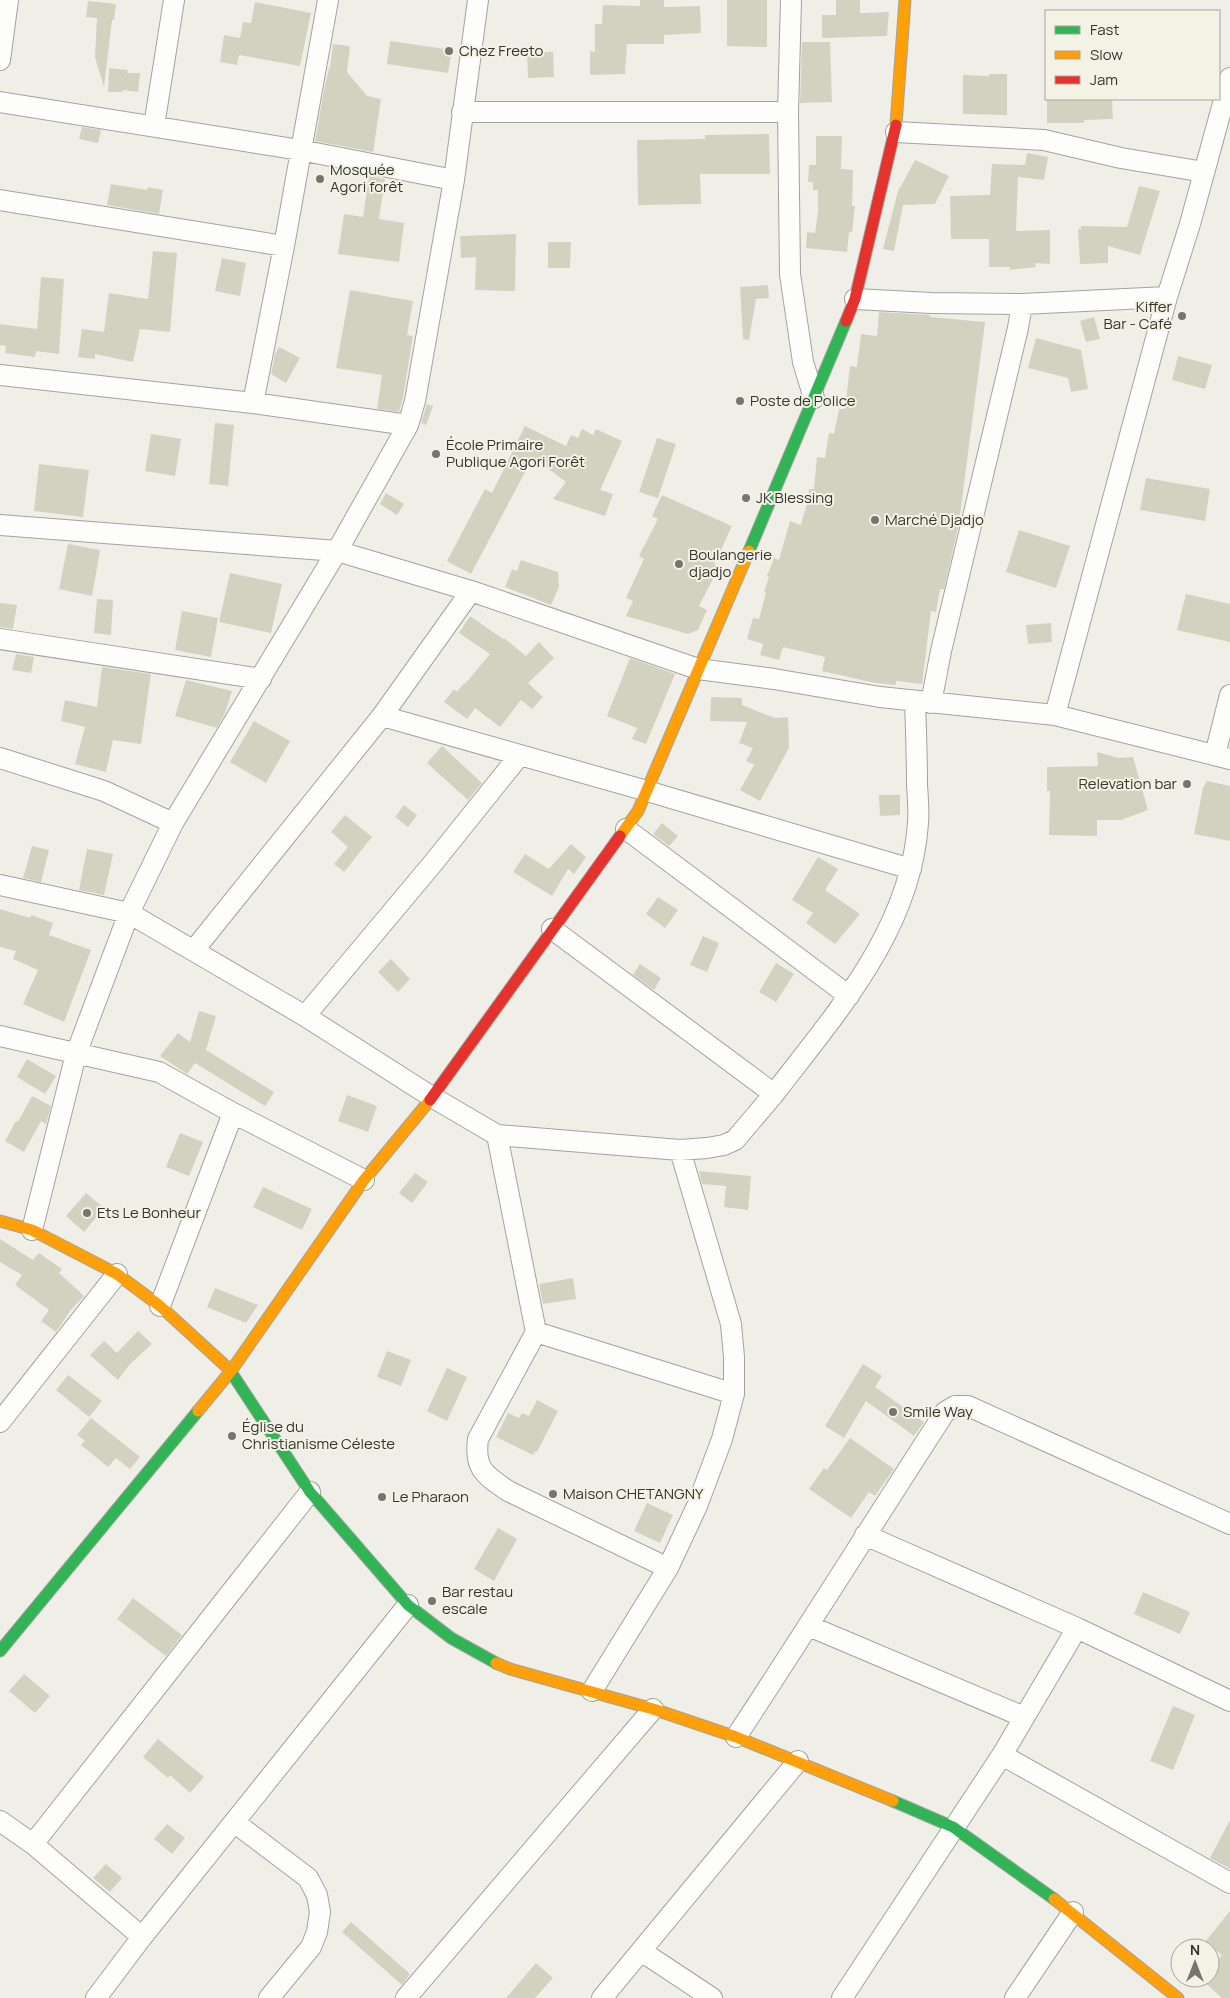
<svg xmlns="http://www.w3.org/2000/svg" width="1230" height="1998" font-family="Manrope,sans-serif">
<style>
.building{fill:#d3d2c1}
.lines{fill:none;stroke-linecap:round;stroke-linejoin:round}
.street-casing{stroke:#a3a39e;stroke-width:22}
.fast-casing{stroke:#a3a39e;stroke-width:13}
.slow-casing{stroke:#a3a39e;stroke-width:13}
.jam-casing{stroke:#a3a39e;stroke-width:13}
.street{stroke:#fdfdfc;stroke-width:20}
.fast{stroke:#30b455;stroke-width:11}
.slow{stroke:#ff9f0a;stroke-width:11}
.jam{stroke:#e5322d;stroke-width:11}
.poi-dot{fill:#767670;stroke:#f2f2e5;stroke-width:2}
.labels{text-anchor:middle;stroke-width:4;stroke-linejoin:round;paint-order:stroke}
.poi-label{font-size:15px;fill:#353530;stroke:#f2f2e5;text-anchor:start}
</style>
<rect width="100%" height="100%" fill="#efefe8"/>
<!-- building -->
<path class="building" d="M640,0h24v7l36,-1 1,27 -37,2v9h-37l-2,30 -35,1v-24l5,1v-28h7l1,-19 37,1z
M727,0h40v47l-40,-1z
M836,0h24v13l29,-1 -2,24 -65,2v-23h14z
M88,1l28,3 -2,16h-2l-8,67 -9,-30 2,-39 -11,-1z
M255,2l56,11 -11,53 -61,-11 -2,10 -17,-3 4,-27 16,3 3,-16 8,1z
M390,41l62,9 -4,23 -61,-9z
M802,42h28l2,60 -32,1z
M333,44l17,2 -3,26 20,24 14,3 -8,53 -58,-11 9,-51 5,-22h1z
M527,52h26l1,25 -26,1z
M109,68l19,2 -1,3h13l-2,19 -15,-2 -1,2h-14z
M989,74h18v41l-44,-1v-39l26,1z
M1047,99h65l1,20 -29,1v3h-37z
M82,127l19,3 -3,13 -19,-4z
M769,134l1,40h-70l1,30 -63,1 -1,-65 68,-1v-4z
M816,136h26l-1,33 12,1 -1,36h3l-3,26h-3l-2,20 -41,-4 1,-16 8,1 3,-22v-21h-5v-8h-5l1,-17h7z
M1027,153l21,4 -4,23 -26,-3 -2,54 34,-1v34l-15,-1 1,4 -26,3v-3h-21v-28h-38l-1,-43 40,-1 2,-31 33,1z
M915,160l34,16 -14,28 -32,1 -9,46 -11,-2 16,-62 1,1z
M369,176l16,3 -6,40 25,4 -5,39 -61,-8 6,-40 19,3z
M111,184l36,6 1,-3 15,3 -4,24 -52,-9z
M1139,186l21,5 -20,64 -32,-9v17l-28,1 -2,-35h3v-3l46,1z
M516,234l-1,57 -40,-1 1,-33 -15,1 -1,-22z
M548,242h23l-1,26h-22z
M153,251l24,2 -7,79 -30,-3 -7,33 -38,-8v5l-17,-2 4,-28 22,3 5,-39 39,6z
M222,258l24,5 -6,33 -25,-5z
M41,277l23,2 -5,75 -23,-3 -1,6 -30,-4 1,-7 -6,-1v-21l37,5z
M768,285l1,13 -13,1 -7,41 -6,-1 -3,-52z
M350,290l63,11 -6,34 6,1 -10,62 -4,14 -22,-3 5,-34 -46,-7z
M879,312l51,3v2l55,5 -26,201 -15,66h-4l-4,23 -5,-1 -9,73 -26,-3v4l-21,-2 -53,-12 3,-14 -42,-10 -4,13 -19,-5 3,-11 -16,-5 6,-21 6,1 7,-26 -2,-1 5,-15 -2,-1 7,-18 5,2 11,-39 11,4 6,-22 2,-14h5l3,-32 8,1 4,-25 5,1 5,-25h6l5,-43 7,1 4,-33 16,2z
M1094,317l6,22 -14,3 -6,-21z
M1036,338l45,12 7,39 -17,3 -3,-14 -40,-10z
M279,347l21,11 -14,25 -15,-9 4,-20z
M1178,356l34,9 -7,24 -33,-9z
M427,404l6,2 -7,19 -5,-2z
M215,423l19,2 -6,61 -19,-2z
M525,426l41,20 5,-11 7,3 4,-9 11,6 3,-6 26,12 -22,49 13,4 -8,22 -52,-17 13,-17 -33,-25 -62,117 -24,-13 38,-72 7,4z
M151,434l30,5 -6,37 -30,-5z
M657,438l19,6 -18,54 -19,-6z
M39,464l50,6 -6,47 -49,-6z
M1146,478l64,11 -5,32 -65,-11z
M386,493l18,11 -7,11 -17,-11z
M662,495l70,31 -18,39 5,2 -20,39 8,4 -9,20 -10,4 -62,-18 7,-15 -7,-3 18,-39 -5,-3 19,-37 -6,-3z
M1019,530l51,16 -14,42 -50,-16z
M68,544l32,6 -8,46 -33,-7z
M521,560l37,12 1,15 -8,18 -46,-18 7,-18 5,2z
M230,573l52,11 -11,49 -52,-11z
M1186,594l44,10v38l-53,-12z
M97,599l16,1 -2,35 -17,-2z
M0,603l17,2 -4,24 -13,-2z
M182,611l36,7 -7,39 -36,-7z
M470,616l33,23 1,-1 22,18 13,-14 15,16 -26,25 15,14 -11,12 -11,-9 -21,27 -25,-19 -8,11 -23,-17 10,-13 3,3 7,-9 1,1 25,-30 -31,-21z
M1051,623l1,19 -24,2 -2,-19z
M16,654l18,3 -3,16 -19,-3z
M630,658l45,16 -29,70 -14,-5 5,-11 -30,-12z
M102,667l49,7 -10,70 -28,-4 -7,32 -31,-8 10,-37 -24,-6 4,-21 32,7z
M186,680l46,11 -7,22 -8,15 -42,-12z
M711,697l31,1v7l33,13 13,-1 1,31 -29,53 -20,-11 14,-25 -8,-4 7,-13 -14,-5 8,-21 -37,-1z
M254,721l36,20 -24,42 -36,-21z
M442,746l40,37 -14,17 -41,-37z
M1097,752l21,6 15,-1 15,53 -27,10h-24v16l-48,-1 1,-44h-3v-24l51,-1z
M1207,781l23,5v55l-36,-7 9,-46z
M879,795h21v20l-20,1z
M404,805l13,10 -9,12 -13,-10z
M345,815l27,22 -28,35 -10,-8 14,-17 -17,-15z
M662,823l16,13 -9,10 -16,-12z
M571,844l15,13 -12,17 -6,-5 -16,27 -39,-24 12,-18 24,15z
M32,846l17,4 -8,32 -18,-4z
M87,849l26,5 -9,41 -25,-5z
M818,857l20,12 -13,21 35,24 -25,30 -29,-21 7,-10 -21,-13z
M658,897l20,13 -13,18 -19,-14z
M0,909l30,9 1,-3 22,8 -4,12 42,15 -27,72 -41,-18 15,-34 -25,-11 3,-8 -16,-4z
M703,936l16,7 -12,29 -17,-7z
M391,959l19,20 -12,13 -20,-20z
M776,963l18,11 -18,28 -17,-10z
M640,964l21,14 -7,12 -21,-15z
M199,1011l17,5 -10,34 68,42 -9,14 -70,-43 -8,11 -27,-18 18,-23 12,9z
M27,1059l29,17 -11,18 -28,-17z
M347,1095l30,11 -9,26 -30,-11z
M32,1096l19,10 -5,18 -5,-3 -17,31 -19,-11 11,-20 2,1z
M180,1133l23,9 -14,34 -23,-9z
M699,1171l52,5 -3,34 -24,-3 2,-21 -24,-2z
M415,1173l13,9 -16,21 -13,-10z
M263,1187l49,22 -10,21 -49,-23z
M86,1193l18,15 -20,24 -18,-16z
M0,1239l33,21 6,-7 23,16 -3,4 25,23 -14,15 -14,21 -15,-11 8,-11 -34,-25 7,-10 -22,-13z
M573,1278l3,21 -33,5 -4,-20z
M215,1288l43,17 -12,18 -39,-16z
M138,1331l14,13 -22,20 -12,16 -28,-25 14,-14 13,12z
M387,1351l24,9 -10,26 -24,-9z
M863,1364l19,12 -7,11 49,35 -10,14 -48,-35 -22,37 -19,-12z
M447,1368l20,9 -20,44 -20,-10z
M68,1375l34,26 -13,16 -33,-27z
M537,1400l21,11 -21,41 -2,-1 -2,4 -37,-18 12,-24 11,5 3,-5 7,3z
M91,1418l49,39 -10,12 -14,-11 -8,9 -27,-22 4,-4 -8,-6z
M850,1438l44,31 -19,27 -6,-4 -18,26 -42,-29 15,-21 3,2z
M647,1503l26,12 -13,28 -26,-12z
M498,1528l19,11 -23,42 -20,-12z
M1143,1592l47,20 -10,22 -46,-20z
M133,1598l49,37 -16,21 -49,-37z
M24,1674l26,22 -15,17 -26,-22z
M1173,1706l22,9 -22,55 -23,-9z
M158,1739l46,38 -14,16 -20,-18 -2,3 -25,-21z
M1230,1820v49l-20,-11z
M167,1824l18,14 -13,16 -18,-15z
M106,1864l16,14 -12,14 -17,-14z
M1230,1911v87h-8l-22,-20h10v-10l12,-13 -17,-13z
M351,1922l59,52 -8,11 -60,-53z
M536,1963l17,15 -18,20h-29z"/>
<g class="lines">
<!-- street casing -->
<g class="street-casing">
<path id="street" d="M791,0l-3,112 2,162 13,88 11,36
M0,60l8,-60
M0,102l300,48 154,30
M462,112h326
M154,126l20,-126
M896,132l148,8 77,18 83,14
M0,200l284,46
M855,299l76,4 91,1 145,-7 23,-73 40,-146
M0,375l253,28 155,22
M253,403l31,-157 44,-246
M0,525l337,26 134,40 227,78 76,10 106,18 175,18 175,44
M0,639l261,40
M931,703l10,-52 77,-323 4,-24
M1055,715l112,-418
M382,716l265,75 264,78
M1215,755l15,-60
M0,758l104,33 69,32
M626,829l223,167
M0,885l129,28 176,103 127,81 65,38 183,15 27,-2 17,-3 11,-5 39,-46 -222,-165
M194,950l188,-234 89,-125
M305,1016l129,-154 85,-106
M0,1036l159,36 74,41 131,67
M774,1094c62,-81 137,-164 144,-271 1,-12 0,-25 -1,-38 0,-28 -1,-56 -2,-84
M497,1135l39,197 -58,107c-4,30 7,36 30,52l160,77
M32,1230l44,-176 53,-141 44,-90 164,-272 71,-126 7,-24 39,-221 24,-180
M160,1306l73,-193
M536,1332l198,62
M0,1422l117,-148
M865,1535l212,93 153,73
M809,1626l215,91
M592,1691l76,-123 29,-62 25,-67 12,-45v-37l-3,-33 -51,-174
M736,1737c71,-108 139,-217 209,-325l10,-6h13l262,118
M1002,1755l228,128
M0,1821l33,23 109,93
M234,1822l74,56 9,17 3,17 -3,20 -6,15 -42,51
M33,1844l277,-352
M641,1951l71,47
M96,1998l46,-61 266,-332
M406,1998l247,-289
M602,1998l196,-237
M842,1998l160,-243 75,-127
M1015,1998l58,-86"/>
</g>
<!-- fast casing -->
<g class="fast-casing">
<path id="fast" d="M749,551l97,-230
M229,1369l81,123 98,113 43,33 45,25
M0,1651l198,-240
M893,1801l60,26 101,72"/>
</g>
<!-- slow casing -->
<g class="slow-casing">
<path id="slow" d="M896,125l9,-125
M620,836l18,-25 111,-260
M0,1221l32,9 85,44 43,32 69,63
M198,1411l33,-40 133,-191 66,-80
M496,1663l14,6 143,40 83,28 157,64
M1054,1899l124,99"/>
</g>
<!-- jam casing -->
<g class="jam-casing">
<path id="jam" d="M846,321l9,-22 41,-174
M430,1100l190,-264"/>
</g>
<!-- street -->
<use href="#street" class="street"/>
<!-- fast -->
<use href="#fast" class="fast"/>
<!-- slow -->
<use href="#slow" class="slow"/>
<!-- jam -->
<use href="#jam" class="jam"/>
</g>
<!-- markers -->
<g class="poi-dot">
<circle cx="449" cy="51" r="5"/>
<circle cx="320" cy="179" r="5"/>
<circle cx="1182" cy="316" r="5"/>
<circle cx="740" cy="401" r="5"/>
<circle cx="436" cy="454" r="5"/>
<circle cx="746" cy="498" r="5"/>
<circle cx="875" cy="520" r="5"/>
<circle cx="679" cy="564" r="5"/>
<circle cx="1187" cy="784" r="5"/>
<circle cx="87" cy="1213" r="5"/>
<circle cx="893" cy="1412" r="5"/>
<circle cx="232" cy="1436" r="5"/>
<circle cx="553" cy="1494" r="5"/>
<circle cx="382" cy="1497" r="5"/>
<circle cx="432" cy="1601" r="5"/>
</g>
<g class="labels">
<!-- poi labels -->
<g class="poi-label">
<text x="459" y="56">Chez Freeto</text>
<text x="330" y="175">Mosquée<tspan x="330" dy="17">Agori forêt</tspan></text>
<text x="1172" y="312" text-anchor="end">Kiffer<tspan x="1172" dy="17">Bar - Café</tspan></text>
<text x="750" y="406">Poste de Police</text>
<text x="446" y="450">École Primaire<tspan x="446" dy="17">Publique Agori Forêt</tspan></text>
<text x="756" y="503">JK Blessing</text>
<text x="885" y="525">Marché Djadjo</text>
<text x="689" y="560">Boulangerie<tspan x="689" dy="17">djadjo</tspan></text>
<text x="1177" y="789" text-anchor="end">Relevation bar</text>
<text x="97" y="1218">Ets Le Bonheur</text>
<text x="903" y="1417">Smile Way</text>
<text x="242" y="1432">Église du<tspan x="242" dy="17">Christianisme Céleste</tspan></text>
<text x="563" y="1499">Maison CHETANGNY</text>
<text x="392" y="1502">Le Pharaon</text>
<text x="442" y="1597">Bar restau<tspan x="442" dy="17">escale</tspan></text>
</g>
</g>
<!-- legend -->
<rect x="1045" y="10" width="175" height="90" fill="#f2f2e5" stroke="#a6a69d"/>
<rect x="1055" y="26" width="25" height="8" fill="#30b455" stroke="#a6a69d"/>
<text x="1090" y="35" font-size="15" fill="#353530">Fast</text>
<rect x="1055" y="51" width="25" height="8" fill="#ff9f0a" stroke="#a6a69d"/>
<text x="1090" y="60" font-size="15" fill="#353530">Slow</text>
<rect x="1055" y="76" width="25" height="8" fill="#e5322d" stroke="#a6a69d"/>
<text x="1090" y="85" font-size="15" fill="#353530">Jam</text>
<!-- north arrow -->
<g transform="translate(1195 1963)"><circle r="24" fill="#f2f2e5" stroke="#a6a69d"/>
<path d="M0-4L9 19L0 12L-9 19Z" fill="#767670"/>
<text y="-8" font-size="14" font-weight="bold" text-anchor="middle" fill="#353530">N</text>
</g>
</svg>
